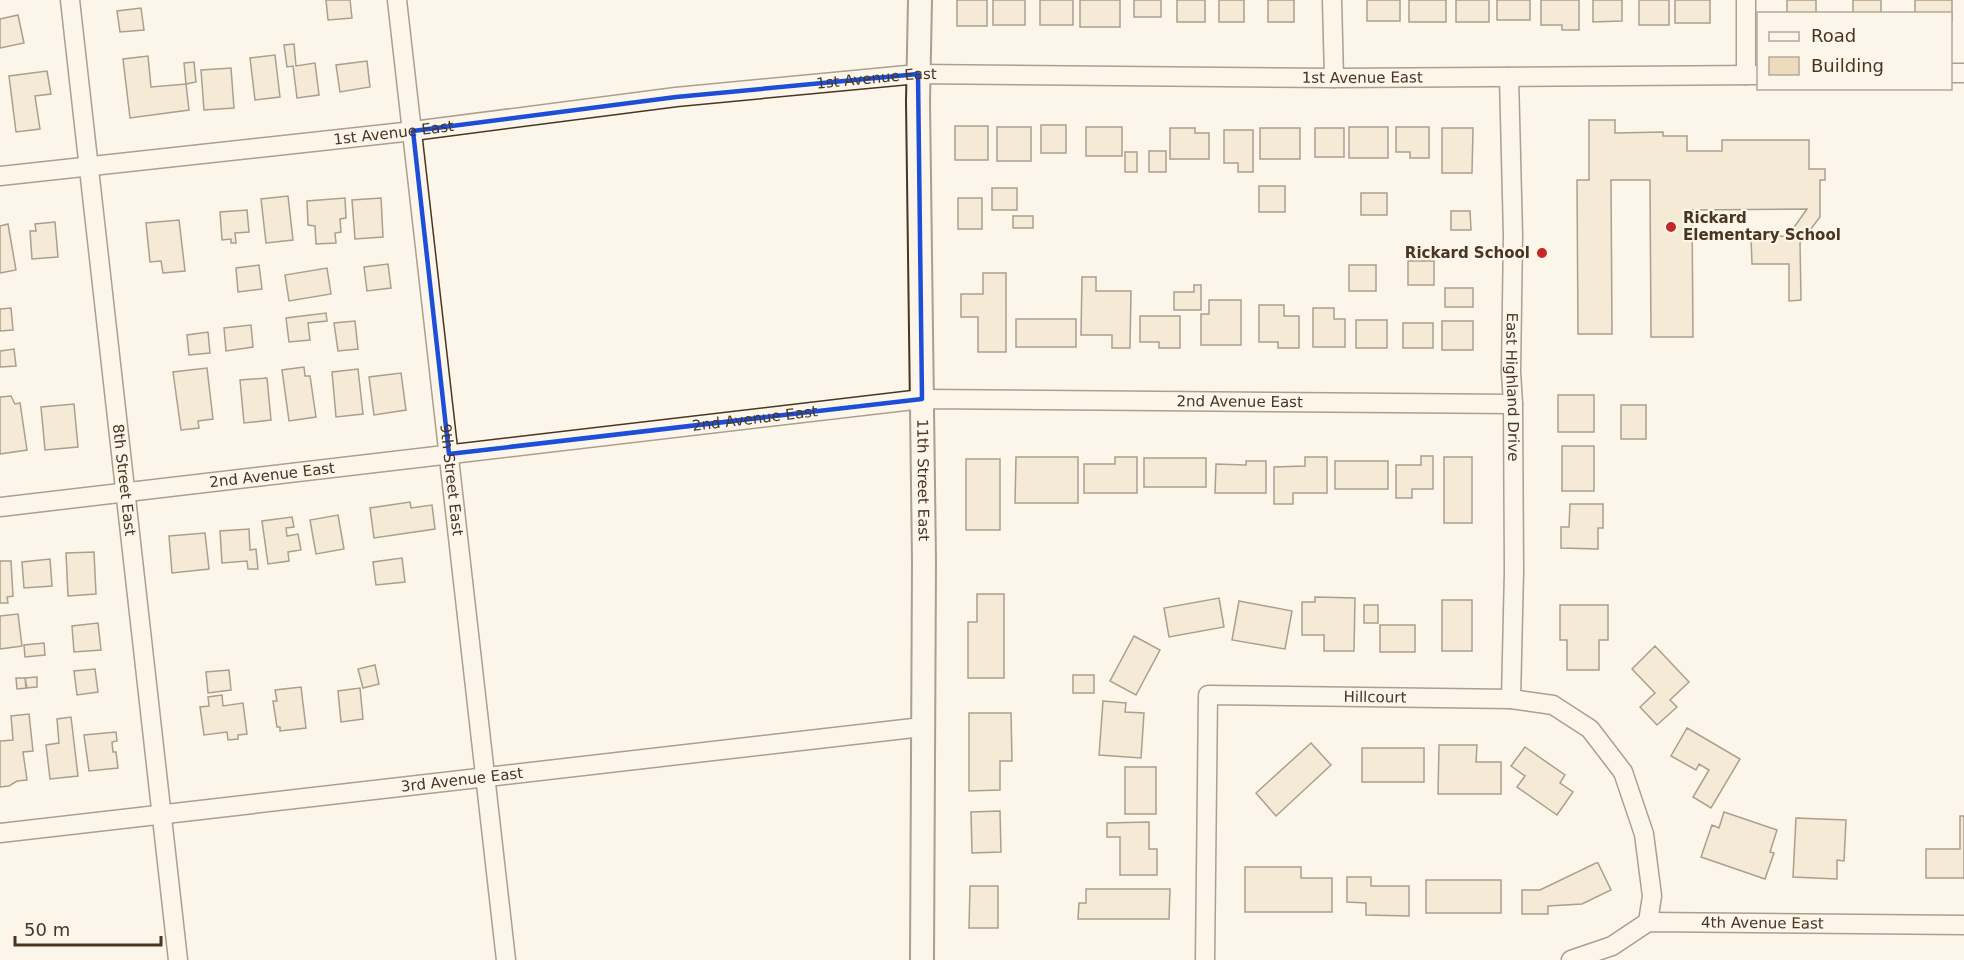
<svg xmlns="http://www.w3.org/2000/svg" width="1964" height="960" font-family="'DejaVu Sans',sans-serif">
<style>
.building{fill:#ecdcbc;stroke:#4a3520;stroke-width:1.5}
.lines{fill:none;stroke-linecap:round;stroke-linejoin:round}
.minor-casing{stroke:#4a3520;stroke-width:21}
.tertiary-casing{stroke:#4a3520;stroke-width:26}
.minor{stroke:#fbf6e9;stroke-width:18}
.tertiary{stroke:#fbf6e9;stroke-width:22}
.marked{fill:none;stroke:#1d4ed8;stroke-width:4.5;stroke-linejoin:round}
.poi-dot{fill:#c62828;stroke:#fbf6e9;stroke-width:2}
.labels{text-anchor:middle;stroke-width:4.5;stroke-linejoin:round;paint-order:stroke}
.street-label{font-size:15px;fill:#4a3520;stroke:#fbf6e9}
.poi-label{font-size:15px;font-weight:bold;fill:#4a3520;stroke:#fbf6e9;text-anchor:start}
</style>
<rect width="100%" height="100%" fill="#fbf6e9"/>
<!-- building -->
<path class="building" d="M326,0h24l2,18 -24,2z
M957,0h30v26h-30z
M993,0h32v25h-32z
M1040,0h33v25h-33z
M1080,0h40v27h-40z
M1134,0h27v17h-27z
M1177,0h28v22h-28z
M1219,0h25v22h-25z
M1268,0h26v22h-26z
M1367,0h33v21h-33z
M1409,0h37v22h-37z
M1456,0h33v22h-33z
M1497,0h33v20h-33z
M1541,0h38v30h-17v-5h-21z
M1593,0h29v21l-29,1z
M1639,0h30v25h-30z
M1675,0h35v23h-35z
M1787,0h29v14h-29z
M1853,0h28v14h-28z
M1915,0h37v22l-2,-8h-35z
M141,8l3,22 -24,2 -3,-21z
M18,15l6,28 -24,5v-29z
M294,44l2,22 19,-3 4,32 -22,3 -4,-32 -6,1 -3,-22z
M275,55l5,42 -25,3 -5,-42z
M148,56l3,31 35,-3 3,26 -59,8 -7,-59z
M367,61l3,26 -30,5 -4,-27z
M194,62l2,20 -10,2 -2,-21z
M231,68l3,40 -30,2 -3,-40z
M47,71l4,23 -16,2 5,33 -24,3 -7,-56z
M1589,120h26v13l48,-1v4h24v15h35v-11h87v29h16v11h-5v37l-20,26 1,57 -12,1v-37h-37l-1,-27 37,-1 19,-27 -115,1 1,127h-42l-1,-157h-39l1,154h-34l-1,-154h12z
M1041,125h25v28h-25z
M955,126h33v34h-33z
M997,127h34v34h-34z
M1086,127h36v29h-36z
M1349,127h39v31h-39z
M1396,127h33v31h-19v-6h-14z
M1170,128h25v5h14v26h-39z
M1260,128h40v31h-40z
M1315,128h29v29h-29z
M1442,128h31l-1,45h-30z
M1224,130h29v42h-15v-9h-14z
M1149,151h17v21h-17z
M1125,152h12v20h-12z
M1259,186h26v26h-26z
M992,188h25v22h-25z
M1361,193h26v22h-26z
M288,196l5,44 -27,3 -5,-44z
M345,198l1,20 -6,1 1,13 -6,1 1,10 -20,1 -1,-18 -7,-1 -1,-24z
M381,198l2,39 -28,2 -3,-39z
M958,198h24v31h-24z
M247,210l2,22 -14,1 1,10h-5v-4l-9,1 -2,-28z
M1451,211h19l1,19h-20z
M1013,216h20v12h-20z
M179,220l6,51 -22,2 -2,-12 -11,1 -4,-39z
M55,222l3,35 -26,2 -2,-28h6l-1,-7z
M8,224l8,46 -16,3v-47z
M1408,261h26v24h-26z
M388,264l3,24 -24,3 -3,-24z
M259,265l3,24 -24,3 -2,-24z
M1349,265h27v26h-27z
M327,268l4,26 -42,7 -4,-26z
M983,273h23v79h-28v-35h-17v-23h22z
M1082,277h14v14h35l-1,57h-18v-13h-31z
M1194,285h7v25h-27v-18h20z
M1445,288h28v19h-28z
M1209,300h32v45h-40v-31h8z
M1259,305h25v11h15v32h-21v-6h-19z
M11,308l2,22 -13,1v-22z
M1313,308h21v11h11v28h-32z
M326,313l1,8 -19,2 2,17 -21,2 -3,-24z
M1140,316h40v32h-21v-6h-19z
M1016,319h60v28h-60z
M1356,320h31v28h-31z
M355,321l3,28 -20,2 -4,-28z
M1442,321h31v29h-31z
M1403,323h30v25h-30z
M251,325l2,22 -27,4 -2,-23z
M208,332l2,21 -21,2 -2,-20z
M14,349l2,17 -16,1v-16z
M304,367l1,9h5l6,41 -27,4 -7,-51z
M207,368l6,51 -15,2 1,7 -18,2 -8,-58z
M358,369l5,45 -27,3 -4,-45z
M401,373l5,37 -32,5 -5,-38z
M267,378l4,42 -27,3 -4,-43z
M1558,395h36v37h-36z
M11,396l4,8 5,-1 7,47 -27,4v-57z
M74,404l4,43 -33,3 -4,-43z
M1621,405h25v34h-25z
M1562,446h32v45h-32z
M1421,456h12v33h-21v9h-16v-33h25z
M1016,457h62v46h-63z
M1115,457h22v36h-53v-29h31z
M1305,457h22v36h-34v11h-19v-37l31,-1z
M1444,457h28v66h-28z
M1144,458h62v29h-62z
M966,459h34v71h-34z
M1246,461h20v32h-51l1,-29 30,1z
M1335,461h53v28h-53z
M410,502l1,6 21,-3 3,24 -61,9 -4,-30z
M1570,504h33v24h-5v21l-37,-1v-21h8z
M338,515l6,34 -28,5 -6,-34z
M292,517l2,10 -8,1 1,8 11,-2 3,16 -13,2 1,9 -21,3 -6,-43z
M249,529l1,21 6,-1 2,20h-10l-1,-8 -25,2 -2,-32z
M205,533l4,36 -37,4 -3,-37z
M94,552l2,42 -28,2 -2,-43z
M402,558l3,24 -29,3 -3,-23z
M50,559l2,27 -28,2 -2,-26z
M0,561h11l2,35 -6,1 1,6h-8z
M977,594h27v84h-36v-56h9z
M1315,597l40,1 -1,53h-30v-16h-22v-33h13z
M1219,598l5,29 -55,10 -5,-29z
M1442,600h30v51h-30z
M1239,601l53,10 -7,38 -53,-9z
M1364,605h14v18h-14z
M1560,605h48v35h-9v30h-32v-30h-7z
M18,614l4,32 -22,3v-33z
M98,623l3,27 -27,2 -2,-26z
M1380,625h35v27h-35z
M1134,636l26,14 -24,45 -26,-14z
M44,643l1,12 -20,2 -1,-12z
M1655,646l34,36 -19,18 7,7 -20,18 -17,-18 15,-14 -23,-24z
M375,665l4,19 -16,4 -5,-19z
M95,669l3,23 -21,3 -3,-24z
M229,670l2,20 -23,3 -2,-21z
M1073,675h21v18h-21z
M37,677v10l-11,1 -1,-10z
M16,678h9l2,10 -10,1z
M301,687l5,41 -26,3v-4h-3l-4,-26h4l-2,-11z
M360,688l3,31 -22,3 -3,-31z
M222,695l1,11 20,-3 4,31 -9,1v4l-10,1 -1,-8 -23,3 -4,-28 9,-1 -1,-9z
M1103,701l23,2 -1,9 19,1 -3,45 -42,-3z
M969,713h42l1,48h-12v29l-31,1z
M29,714l4,37 -10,1 4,28 -10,1 -8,5 -9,1v-46l13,-1 -2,-24z
M71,717l7,59 -28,3 -4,-34 13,-2 -2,-24z
M1687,728l53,31 -29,49 -18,-11 16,-27 -10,-6 -3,6 -25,-14z
M116,732l1,9 -5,1 1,10h3l2,16 -29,3 -5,-36z
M1311,743l20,22 -55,51 -20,-23z
M1439,745h38l-1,17h25v32h-63z
M1525,747l40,28 -5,8 13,9 -16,23 -40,-28 8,-11 -14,-10z
M1362,748h62v34h-62z
M1125,767h31v47h-31z
M1000,811l1,41 -29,1 -1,-41z
M1724,812l53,18 -7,22 4,1 -9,26 -64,-22 11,-32 7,3z
M1960,816h4v62h-38v-29h34z
M1796,818l50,2 -2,41 -7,-1v19l-44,-2z
M1149,822v27h8v26h-37v-38h-13v-14z
M1596,863h2l13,27 -29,14 -34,2v8h-26v-24h18z
M1245,867h56v11h31v34h-87z
M1347,877h24v9h38v30l-43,-1v-12l-19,-1z
M1426,880h75v33h-75z
M970,886h28v42h-29z
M1086,889h84l-1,30h-91l1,-16h7z"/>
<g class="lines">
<!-- minor casing -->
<g class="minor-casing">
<g id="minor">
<path id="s1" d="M70,0l108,960"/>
<path id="s2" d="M397,0l109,960"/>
<path d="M1332,0l2,78"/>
<path d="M1950,73h14"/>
<path d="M1746,75v-75"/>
<path id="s3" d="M1509,77l4,159 -2,136 2,32 1,167 -3,128"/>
<path id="s4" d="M0,176l413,-45 263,-34 242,-23 416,4 424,-3"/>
<path id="s5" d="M0,507l922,-108 591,5"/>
<path id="s6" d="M0,833l922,-106"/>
<path id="s7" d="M1205,960l3,-265 303,4 42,6 37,24 33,43 21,62 8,62 -4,26"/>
<path id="s8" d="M1571,960l41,-14 36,-24 316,3"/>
</g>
</g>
<!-- tertiary casing -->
<g class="tertiary-casing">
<g id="tertiary">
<path id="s9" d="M920,0l-2,101 6,460 -2,399"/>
</g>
</g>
<!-- minor -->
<use href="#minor" class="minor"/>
<!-- tertiary -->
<use href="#tertiary" class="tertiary"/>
</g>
<!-- marked area -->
<path d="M0 0H1964V960H0ZM918,74l4,325 -473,55 -36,-323 263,-34z" fill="#fbf6e9" fill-opacity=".55" fill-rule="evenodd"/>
<path class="marked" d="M918,74l4,325 -473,55 -36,-323 263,-34z"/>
<!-- markers -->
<g class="poi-dot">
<circle cx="1671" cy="227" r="6"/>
<circle cx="1542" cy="253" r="6"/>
</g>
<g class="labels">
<!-- street labels -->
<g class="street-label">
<text dy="5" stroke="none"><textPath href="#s4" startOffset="1368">1st Avenue East</textPath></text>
<text dy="5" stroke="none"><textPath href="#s4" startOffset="882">1st Avenue East</textPath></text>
<text dy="5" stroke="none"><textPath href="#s4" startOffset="396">1st Avenue East</textPath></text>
<text dy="5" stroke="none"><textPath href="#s3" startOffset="310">East Highland Drive</textPath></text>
<text dy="5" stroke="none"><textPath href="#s5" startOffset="1246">2nd Avenue East</textPath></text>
<text dy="5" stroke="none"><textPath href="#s5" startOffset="760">2nd Avenue East</textPath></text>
<text dy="5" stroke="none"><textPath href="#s5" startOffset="274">2nd Avenue East</textPath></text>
<text dy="5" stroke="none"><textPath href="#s1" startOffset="483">8th Street East</textPath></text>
<text dy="5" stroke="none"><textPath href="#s2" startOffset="483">9th Street East</textPath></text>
<text dy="5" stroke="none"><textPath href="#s9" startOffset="480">11th Street East</textPath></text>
<text dy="5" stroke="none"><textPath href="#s7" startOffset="432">Hillcourt</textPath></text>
<text dy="5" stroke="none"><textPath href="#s6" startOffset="465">3rd Avenue East</textPath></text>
<text dy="5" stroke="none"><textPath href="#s8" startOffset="201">4th Avenue East</textPath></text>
</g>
<!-- poi labels -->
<g class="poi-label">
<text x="1683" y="223">Rickard<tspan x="1683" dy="17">Elementary School</tspan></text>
<text x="1530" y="258" text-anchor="end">Rickard School</text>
</g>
</g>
<!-- legend -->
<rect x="1757" y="12" width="195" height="78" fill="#fbf6e9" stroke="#b4a999" stroke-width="1.5"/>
<rect x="1769" y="32" width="30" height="9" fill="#fbf6e9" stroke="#b4a999" stroke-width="1.5"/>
<text x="1811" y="42" font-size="18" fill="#4a3520">Road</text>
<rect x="1769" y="57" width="30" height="18" fill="#ecdcbc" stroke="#b4a999" stroke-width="1.5"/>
<text x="1811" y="72" font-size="18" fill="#4a3520">Building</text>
<!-- scale -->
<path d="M15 936v9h146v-9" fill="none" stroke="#4a3520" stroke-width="3"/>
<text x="24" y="936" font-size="18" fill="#4a3520" stroke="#fbf6e9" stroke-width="4.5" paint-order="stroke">50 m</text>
</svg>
